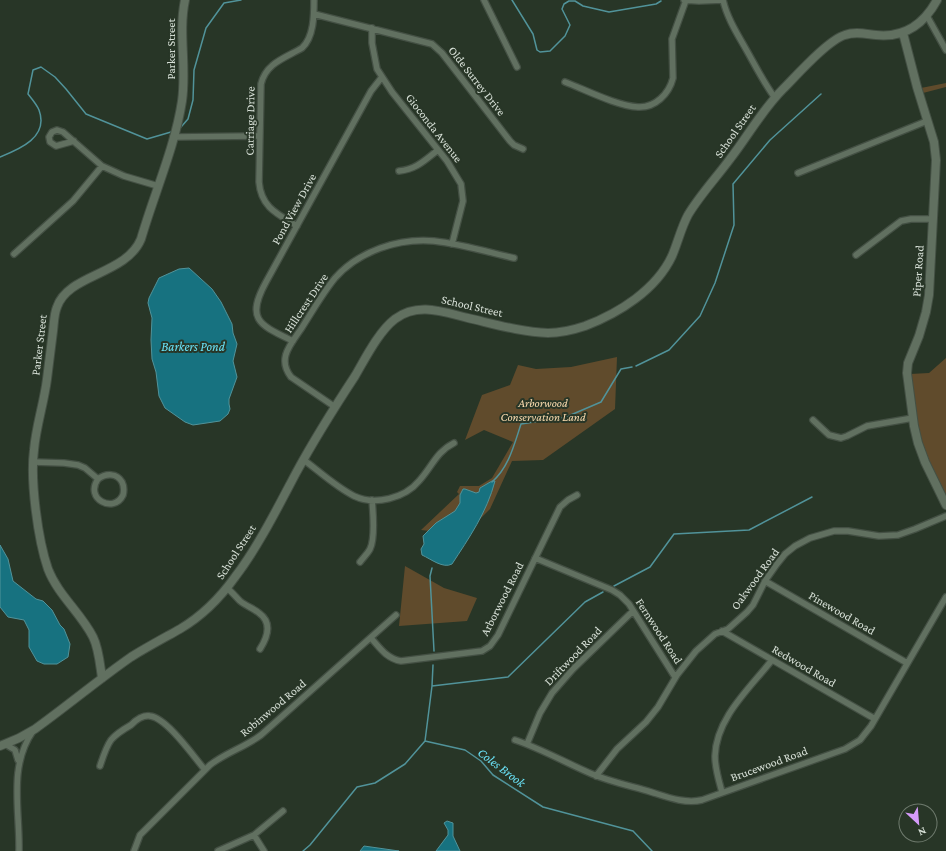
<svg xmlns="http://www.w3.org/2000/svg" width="946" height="851" font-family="'Crimson Pro',serif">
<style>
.green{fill:#604b2c}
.water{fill:#177280;stroke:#51939a}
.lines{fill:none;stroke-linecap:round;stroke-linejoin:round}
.stream{stroke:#51939a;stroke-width:1.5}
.street-casing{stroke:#445044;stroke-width:8}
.secondary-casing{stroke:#445044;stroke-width:10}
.street{stroke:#617060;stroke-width:5.5}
.secondary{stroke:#617060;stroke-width:8}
.labels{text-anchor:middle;stroke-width:4;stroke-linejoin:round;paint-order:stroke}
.street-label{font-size:12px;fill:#d7e0d7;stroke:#283627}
.park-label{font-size:12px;font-style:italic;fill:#fbdbaf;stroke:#283627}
.water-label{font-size:13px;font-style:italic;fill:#6ae3f8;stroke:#283627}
</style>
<rect width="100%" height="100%" fill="#283627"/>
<!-- green -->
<path class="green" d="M946,83v4l-23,6 -2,-5z
M617,357l-2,52 -72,51 -31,1 -22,48 -41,41 -19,-19 -9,-1 38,-36 -2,-2 3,-6h19l13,-8 21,-36 -29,-12 -19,10 17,-45 28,-10 8,-20 18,4 35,-2z
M946,358v141l-24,-50 -6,-20 -6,-55 19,-1z
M405,566l39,22 33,10 -10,23 -68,5z"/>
<!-- water -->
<path class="water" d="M189,268l23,21 9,13 11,22 1,9 4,11 -4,17 4,16 -8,22v5l1,5 -2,5 -8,7 -27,4 -8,-3 -20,-14 -6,-12 -3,-24 -4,-13 -1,-19 1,-22 -4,-15 1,-5 10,-20 20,-9z
M492,481h3c-8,31 -26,57 -43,83 -9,5 -21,-5 -30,-9l-1,-6 3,-5 -1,-8 13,-13 19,-12 5,-8v-8l3,-6h2l11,4 3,-1 1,-4z
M0,545l8,14 5,22 23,18 7,2 9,9 8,15 4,4 6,15 -2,13 -11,7h-13l-7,-3 -8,-14v-17l-5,-10 -16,-3 -8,-10z
M447,821l6,2v13l7,15h-24l12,-16v-5l-4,-7z
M364,846l35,5h-39z"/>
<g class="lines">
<!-- stream -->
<path class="stream" d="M512,0l21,34 4,16 3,2 10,-1 15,-15 5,-11 -8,-16 2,-5 5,-3h6l8,5 26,6 47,-8 5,-3
M181,127l7,-8 5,-19 1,-30 12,-42 18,-25 17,-3
M0,157c20,-8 49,-20 39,-47 -2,-5 -7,-11 -11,-16l5,-24 8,-3 14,10 11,12 20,25 61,25 24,-7
M636,366l33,-16 31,-34 15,-33 19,-58 -1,-41 37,-44 51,-46
M492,482c17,-15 22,-37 29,-58l45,-7 35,-15 20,-33 11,-2
M432,568l-2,8 4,75
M614,586l36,-19 24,-33 75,-4 63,-33
M432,686l76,-9 77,-75 18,-10
M425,741l7,-55 1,-21
M303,851l7,-6 47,-58 18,-4 30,-19 20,-23 40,9 16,11 12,14 50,32 90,24 19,20"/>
<!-- street casing -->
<g class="street-casing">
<path id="street" d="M484,0l33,67
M684,0l15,1 23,-1
M723,0c4,18 15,35 24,51 9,16 17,32 28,47
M314,14l118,30 10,9 68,88 4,4 9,4
M927,16l19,34
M372,28v15l5,26 15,23 55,69 14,23 2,17 -11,43
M565,82c21,8 52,24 73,25 17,1 31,-13 35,-29l-1,-39 14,-39
M173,137l87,-1
M74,141l-18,5 -6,-4 -1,-5 3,-5 5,-2 6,2 39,34 22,10 34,10
M399,171c18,-2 26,-11 39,-21
M798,173l129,-52
M297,226c-20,-12 -36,-19 -38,-44l2,-98c5,-21 24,-26 41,-36 12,-11 12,-33 12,-48
M14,254l59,-53 29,-35
M856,255l45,-34 10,-2h22
M293,341c-33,-16 -48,-21 -27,-59l105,-191 11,-14
M335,407l-44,-30c-14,-18 -1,-32 10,-48 11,-17 21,-35 34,-51 24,-27 63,-40 99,-37 27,3 54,11 80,17
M813,420l16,15 12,3 6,-2 20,-10 46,-8
M304,460c16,12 32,27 50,36 21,10 51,2 65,-15 13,-14 17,-29 35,-38
M33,462l31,1 14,2 7,3 13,11c-14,20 16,35 25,16 1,-4 1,-9 -1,-13 -5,-9 -16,-9 -24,-3
M535,558l77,32 8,5 9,9 46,73
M360,562c3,-4 8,-9 10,-13 5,-10 3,-38 2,-49
M765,581l142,82
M227,588c5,4 9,9 13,13 6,5 13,7 19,12 14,10 8,25 1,36
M722,631l153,88
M371,638c9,10 16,21 30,23l81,-10 8,-5 8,-11 62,-128 8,-7 9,-5
M515,740c27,9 51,23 77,34 19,8 39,12 59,18 16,5 34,12 51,8l143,-51 15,-9 11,-14 75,-129
M5,744l10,6 3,10
M527,744l13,-31 12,-20 21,-24 60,-58
M100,766c3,-9 6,-19 11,-26 5,-6 13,-11 20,-15 5,-5 12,-10 19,-9 17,2 44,41 55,54
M596,776l21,-27 29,-27 12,-15 19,-32 19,-24 19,-17 13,-5 19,-17 6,-7 12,-24 12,-17 8,-10 10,-8 15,-8 24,-7h14l31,5 19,-1 17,-6 31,-13
M722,792c-3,-11 -7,-23 -7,-36 1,-38 35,-68 57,-96
M254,835l10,16
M19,851c1,-41 -11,-84 14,-120
M134,851l6,-16 70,-70c15,-12 35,-18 51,-30l135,-120
M218,851l36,-16 29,-24"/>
</g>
<!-- secondary casing -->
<g class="secondary-casing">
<path id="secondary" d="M903,33l14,54 17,55 2,18 -7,135 -3,17 -7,24 -11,27 -1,10 7,53 4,17 7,19 21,43
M102,678c-2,-13 -3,-29 -9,-41 -12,-24 -35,-42 -45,-68 -10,-29 -18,-88 -14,-119 2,-24 10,-47 13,-71 2,-16 4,-32 6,-48 1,-8 1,-17 4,-24 11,-33 69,-32 84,-68 13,-45 34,-92 41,-138 5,-34 -4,-68 3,-101
M0,746l19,-8 16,-9c32,-23 63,-49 96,-72 16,-10 33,-19 49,-28 22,-13 40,-31 55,-52 23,-30 43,-70 61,-104 18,-33 38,-65 59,-97 10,-17 24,-45 40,-57 23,-17 48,-7 73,-1 26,6 53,14 80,15 13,0 25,-3 37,-7 34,-13 71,-36 87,-70 6,-14 9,-28 16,-41 12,-20 28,-37 42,-56 18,-23 32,-49 53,-70 14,-14 45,-49 62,-54 10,-4 21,-1 31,0 29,3 48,-11 61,-35"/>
</g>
<!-- street -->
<use href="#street" class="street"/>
<!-- secondary -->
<use href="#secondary" class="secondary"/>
</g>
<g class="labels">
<!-- street labels -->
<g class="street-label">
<text transform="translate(171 49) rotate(-90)" y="4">Parker Street</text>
<text transform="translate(477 81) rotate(52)" y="4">Olde Surrey Drive</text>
<text transform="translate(250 121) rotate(-89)" y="4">Carriage Drive</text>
<text transform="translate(434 128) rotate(52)" y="4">Gioconda Avenue</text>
<text transform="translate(735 131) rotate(-55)" y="4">School Street</text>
<text transform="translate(294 209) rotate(-61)" y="4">Pond View Drive</text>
<text transform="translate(918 271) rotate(-86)" y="4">Piper Road</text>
<text transform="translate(306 303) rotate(-56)" y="4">Hillcrest Drive</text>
<text transform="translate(472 306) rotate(13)" y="4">School Street</text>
<text transform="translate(39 345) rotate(-83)" y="4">Parker Street</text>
<text transform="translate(236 552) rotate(-57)" y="4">School Street</text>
<text transform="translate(755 579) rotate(-54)" y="4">Oakwood Road</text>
<text transform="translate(502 599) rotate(-63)" y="4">Arborwood Road</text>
<text transform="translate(842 613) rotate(30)" y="4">Pinewood Road</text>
<text transform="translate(659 631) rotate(57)" y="4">Fernwood Road</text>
<text transform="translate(573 656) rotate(-46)" y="4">Driftwood Road</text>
<text transform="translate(804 666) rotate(30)" y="4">Redwood Road</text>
<text transform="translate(273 708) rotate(-40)" y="4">Robinwood Road</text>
<text transform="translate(769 764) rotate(-20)" y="4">Brucewood Road</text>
</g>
<!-- park labels -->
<g class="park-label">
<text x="543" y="407">Arborwood<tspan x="543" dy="14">Conservation Land</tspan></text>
</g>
<!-- water labels -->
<g class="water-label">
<text x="193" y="351">Barkers Pond</text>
<text transform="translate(502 767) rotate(37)" y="5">Coles Brook</text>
</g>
</g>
<!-- north arrow -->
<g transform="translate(918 823) rotate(154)"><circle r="19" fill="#283627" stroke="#6e7a6d"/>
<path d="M0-3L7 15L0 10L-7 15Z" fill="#d59bfa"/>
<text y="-6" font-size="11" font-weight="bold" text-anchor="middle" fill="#d7e0d7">N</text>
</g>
</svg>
